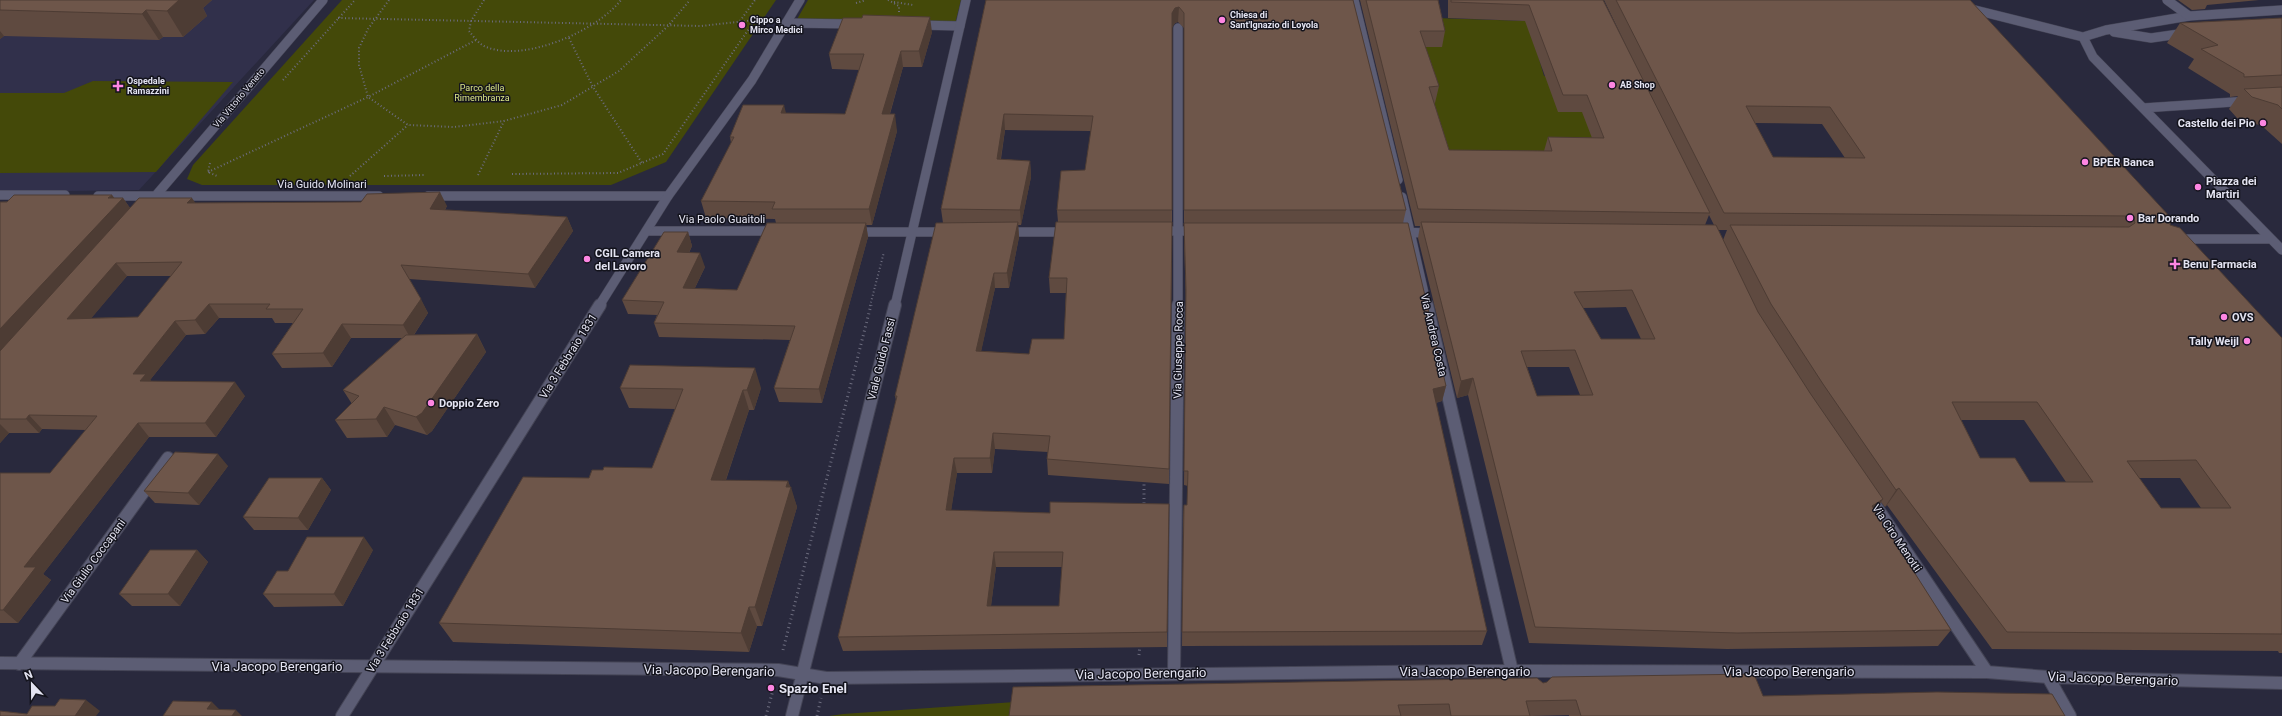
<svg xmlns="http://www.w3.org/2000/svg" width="2282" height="716" font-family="Roboto,sans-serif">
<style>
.built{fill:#31304b}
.green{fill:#444909}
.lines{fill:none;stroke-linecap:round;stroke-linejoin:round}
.service-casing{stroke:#445;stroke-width:10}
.pedestrian-casing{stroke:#445;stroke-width:10}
.minor-far1-casing{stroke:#445;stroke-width:10}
.minor-casing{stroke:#445;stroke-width:14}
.tertiary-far1-casing{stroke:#445;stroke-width:10}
.tertiary-casing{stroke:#445;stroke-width:14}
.path-far1{stroke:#6c6c7e;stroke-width:2;stroke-dasharray:1 2.5;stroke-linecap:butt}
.path{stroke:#6c6c7e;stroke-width:3;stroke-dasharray:1 3.5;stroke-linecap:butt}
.service{stroke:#5c5d74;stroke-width:9}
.pedestrian{stroke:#5c5d74;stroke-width:9}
.minor-far1{stroke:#5c5d74;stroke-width:9}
.minor{stroke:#5c5d74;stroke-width:12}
.tertiary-far1{stroke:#5c5d74;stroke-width:9}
.tertiary{stroke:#5c5d74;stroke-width:12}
.wall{fill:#5f4a40;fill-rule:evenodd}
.shaded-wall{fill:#4d3c34}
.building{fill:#6e564a;stroke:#4d3c34;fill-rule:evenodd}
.poi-dot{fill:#fd86e2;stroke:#13131c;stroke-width:1.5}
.labels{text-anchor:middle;stroke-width:3;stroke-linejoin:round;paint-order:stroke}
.far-poi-label{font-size:9px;font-weight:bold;fill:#e4e4f2;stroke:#13131c;text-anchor:start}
.far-park-label{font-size:9px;fill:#dce787;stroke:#13131c}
.far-street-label{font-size:9px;fill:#e4e4f2;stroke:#13131c}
.poi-label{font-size:11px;font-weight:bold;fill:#e4e4f2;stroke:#13131c;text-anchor:start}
.street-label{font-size:11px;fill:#e4e4f2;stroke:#13131c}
.near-street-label{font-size:13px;fill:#e4e4f2;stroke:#13131c}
.near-poi-label{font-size:13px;font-weight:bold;fill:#e4e4f2;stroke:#13131c;text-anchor:start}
</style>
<rect width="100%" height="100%" fill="#29293d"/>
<!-- built -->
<path class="built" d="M0,0h314l-175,190 -139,2z"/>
<!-- green -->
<path class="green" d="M342,0h434l-110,162 -55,23h-409l-15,-6 6,-14z
M808,0h153l-6,24 -159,-3z
M1435,18l93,3 16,55 33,1 22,79 -154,11 -42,-120z
M93,81l140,1 -77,90 -156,1v-80h64z
M1015,702l-2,14h-184l14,-2z"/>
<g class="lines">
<!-- service casing -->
<g class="service-casing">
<path id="service" d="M786,23l69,1
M917,25l43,1"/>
</g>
<!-- pedestrian casing -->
<g class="pedestrian-casing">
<path id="pedestrian" d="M1950,0l5,5 128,32 23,-7 83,-14
M2114,32l37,6 35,-5
M2083,37l10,20 189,193
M2143,108l106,-7
M2176,239h95"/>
</g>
<!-- minor-far1 casing -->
<g class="minor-far1-casing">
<path id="minor-far1" d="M1354,0l44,180
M2167,0l22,16 93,-6
M1178,28v278
M0,195h65
M98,196h281
M428,196h240
M1402,197l25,109
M152,200l171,-200
M648,231h131
M1158,231h41
M852,232h97
M1004,232h65
M1396,232l37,1
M895,306l71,-306"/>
</g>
<!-- minor casing -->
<g class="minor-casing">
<path id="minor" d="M1427,305l85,366
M1869,496l118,176
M0,663l778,7 48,8 642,-7 519,1 61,5 234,6
M19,664l149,-206
M1174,673l4,-368
M2048,677l22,39
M792,716l103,-411"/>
</g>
<!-- tertiary-far1 casing -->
<g class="tertiary-far1-casing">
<path id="tertiary-far1" d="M599,306l69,-110 84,-116 48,-80"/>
</g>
<!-- tertiary casing -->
<g class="tertiary-casing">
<path id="tertiary" d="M342,716l258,-411"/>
</g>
<!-- path-far1 -->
<path class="path-far1" d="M389,0l-21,29 -9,19v17l9,32 40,28 46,2 50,-6 58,-16 57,-34 49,-45 22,-26
M484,0l-13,21 -2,10c4,5 9,12 15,15 38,18 113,-15 137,-46
M888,0l11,6v8
M894,2l19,3
M856,3l10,-3
M338,18l363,8 54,-6
M740,21l15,-21
M569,38l24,49 49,76
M283,80l72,-80
M210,163l-2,9 9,4
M208,172l160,-75 108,-57
M512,174l106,-1 45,-19 92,-134
M478,175l26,-54
M350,176l58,-51
M384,176l41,-1
M870,306l14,-54"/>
<!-- path -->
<path class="path" d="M1144,480v27
M783,650l88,-345
M1139,655l1,-11
M766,716l7,-26
M817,716l4,-18"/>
<!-- service -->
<use href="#service" class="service"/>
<!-- pedestrian -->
<use href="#pedestrian" class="pedestrian"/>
<!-- minor-far1 -->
<use href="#minor-far1" class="minor-far1"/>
<!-- minor -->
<use href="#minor" class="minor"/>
<!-- tertiary-far1 -->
<use href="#tertiary-far1" class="tertiary-far1"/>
<!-- tertiary -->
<use href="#tertiary" class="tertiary"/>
</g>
<!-- wall -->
<path class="wall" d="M0,0h212l-9,8 4,8 -24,21h-20l-4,3 -155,-4 -4,3z
M986,0h367l53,210 -3,13 43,163 -4,15 -6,2 51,228 -5,14 -300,1 1,-126 1,-15h3l1,-19 -4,-1 2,-180 -2,-67v-210l-6,-6 -3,1 -3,4v195l-3,262 -121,-9 -1,-16 1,-7 -53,-3 -3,24h-35l-6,37 99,3 117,119v15l-324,4 -5,-14 58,-237 -1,-4 48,-173 -2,-14zM1005,130l86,1 -6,39 -28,40 1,12 -9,56 1,15h16l-2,46 -35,15 -48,-3 14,-63h14l10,-51 -1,-12h3l10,-48 -1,-16 -29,-2zM996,567h66l-3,39h-68z
M1360,0h78l7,31 -3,16h-17l14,39 -4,17h-1l15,47 95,1 4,-14 44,1 -10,-26h-24l-33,-91 -77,-3v-18h155l28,56 -27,-56h366l200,225 112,113v315h-3l-1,-2 -286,-2 -105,-144 -2,2 -4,-5 -6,9 76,119 -13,16 -211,3 -198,-6 -61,-248 -11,3 -39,-160 2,-12h-5zM1755,123l67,1 23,34 -72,-1zM1709,215l5,10h-9zM1718,230h9l-4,10zM1626,307l15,32h-40l-18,-31zM1527,367h42l11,28 -43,1zM1961,420h63l42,62h-36l-50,-24zM2139,478h41l21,30h-40z
M2178,0h81l-52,5 -2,4 -13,1z
M2282,18v126l-20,-18 -25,-8 -8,-9 9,-13 -8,1v-3l-42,-26 6,-9 -27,-16 13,-20z
M932,32l-10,35h-19l-13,47 7,17 -25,94h-6l2,12 -46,166 -43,-1 -5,-14 16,-48 -131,-3 -5,-14 3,-8 -29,-1 -6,-14 66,-68 4,14 -3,7 16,14 -10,21 42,2 39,-67 -1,-4 -69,-1 -5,-17 30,-58 -1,-6 56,-24 59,1 14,-44 -27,-1 -3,-15z
M112,195l2,3h9l7,10 65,-5 252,3 -2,4 122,7 6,14 -38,57 -126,-9 19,34 -14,22 63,-1 9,18 -54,79 -5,4 -32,-10 -8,12 -40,1 -12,-18 17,-16 -9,-14 59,-52h-51l-19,29 -50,1 -10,-14 21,-31h-18l-3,-5h-53l-14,16 -19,1 -36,45 1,1 94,15 -29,41h-67l-106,137 8,6 -33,43h-18v-150h50l36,-43 -44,-1 -3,4h-30l-9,10v-241zM127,276h44l-33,41 -47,1z
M620,388h141l-7,22h-5l-23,70 62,1 9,26 -35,119h-5l-8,26 -296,-10 -14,-19 150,-145 14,-8 49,-2 23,-59 -46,-1z
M228,466l-29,39 -44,-2 -11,-12z
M322,478l9,12 -23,40h-54l-11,-13z
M197,550l11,12 -28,44h-48l-13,-12z
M373,550l-30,56 -69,1 -11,-13 25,-23z
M1543,683l220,13 302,20h-496v-1l-39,1h-521z"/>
<!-- shaded-wall -->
<path class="shaded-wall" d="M179,0h33l-9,8 4,8 -24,21 -16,-26z
M1179,7l-1,15 -3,1 -3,5v-15l3,-5z
M146,10l17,27 -4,3 -17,-26z
M930,17l2,15 -10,35 -3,-16z
M0,31l4,5 -4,3z
M901,51l2,16 -18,63 -3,-16z
M784,105l4,16 -7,-8z
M895,114l2,17 -25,94 -3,-16z
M1004,114l1,16 -7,45 -1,-16z
M1030,161l1,16 -10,48 -1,-15z
M440,192l7,14 -10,16 -7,-13z
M112,195l6,8 5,-5 10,14 -133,145v-28z
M192,198l9,13 -14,-8z
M567,217l6,14 -38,57 -7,-14z
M1018,222l1,15 -10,51 -2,-15z
M866,223l2,14 -46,166 -3,-14z
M688,232l4,14 -10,20 -5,-14z
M700,253l5,14 -17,35 -5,-14z
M116,263l11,13 -48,57 -12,-14z
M994,273l1,15 -17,78 -2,-15z
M421,299l7,14 -17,26 -8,-14z
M209,304l10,14 -14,16 -10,-14z
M175,321l11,14 -36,45 7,8 -6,7 -18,-21z
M342,324l9,14 -19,29 -9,-14z
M477,334l9,18 -54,79 -5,4 -11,-18z
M755,368l6,20 -7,22 -7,-20z
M1473,378l-5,17 -11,3 4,-17z
M235,382l10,14 -29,41 -11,-14z
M1446,386l-4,15 -12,3 3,-15z
M743,390l6,20 -30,90 -8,-20z
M384,407l11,18 -8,12 -11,-18z
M29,415l13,14 -3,4 -13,-14z
M138,423l11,14 -106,137 8,6 -33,43 -15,-13 21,-43z
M0,424l9,9 -9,10z
M993,433l2,16 -3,24 -2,-15z
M218,454l10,12 -29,39 -11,-12z
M954,458l3,15 -8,52 -3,-15z
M322,478l9,12 -23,40 -10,-12z
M788,481l3,8v-2l6,20 -35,119 -7,-19z
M1899,488l-12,17 -2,2 11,-17z
M1883,499l-11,17v-10z
M364,537l9,13 -30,56 -9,-12z
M197,550l11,12 -28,44 -12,-12z
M994,552l2,15 -7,54 -2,-15z
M749,607l8,19 -8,26 -8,-19z
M86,700l14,11 -4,5h-21z
M212,702l12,12 -17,-5z
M236,710l6,6h-10z"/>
<!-- building -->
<path class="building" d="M0,0h179l-12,11 -21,-1 -4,4 -142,-4z
M986,0h367l53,210h-222v-197l-5,-6 -4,1 -3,5v197h-115l4,-39 24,-1 8,-54 -89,-2 -7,45 33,2 -10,49 -79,-1z
M1366,0h72l7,31h-25l19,55 -10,1 20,63 103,1 -4,-14 56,1 -17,-43h-24l-34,-90 -78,-3v-2h152l107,213 -292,-4z
M1616,0h354l201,218 -1,7 10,3 102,110v296l-275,-2 -108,-144 -3,2 -73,-106 -52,-80 -41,-79 399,2 6,-4 -2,-7 -409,-3zM1746,106l84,1 35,51 -92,-1zM1952,402h85l56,80h-63l-15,-24h-35zM2196,460l35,48h-70l-34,-47z
M863,15l67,2 -11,34h-18l-19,63h13l-26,95h-97l3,-7 -74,-1 33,-64h-4l13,-32h41l-3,8 64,1 19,-60h-35l14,-36h19z
M2282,18v57l-38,2v-3l-43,-25 17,-4 -38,-22z
M2282,87v22l-4,-4 -26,-8 -8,-8z
M440,192l-10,17 137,8 -39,57 -127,-9 20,34 -18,26 -61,-1 -19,29 -51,1 31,-45h-37l4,-5h-61l-14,16 -20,1 -42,53h13l-6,7 95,1 -30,41h-67l-114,144h12l-33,43h-3v-137h50l47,-57 -68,-1 -3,4h-26v-68l139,-153h53l-5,5 174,-1 6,-8zM182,262l-44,55 -71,2 49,-56z
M14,195h98l-4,3h15l-123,131v-127h7z
M1018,222l-11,51h-13l-18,78 53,3 3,-15h32l3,-61h-18l7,-56h116l-3,247 -122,-10 3,-23 -57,-3 -3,25h-36l-8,52 104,3v-11l119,2 -2,128 -329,5 59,-241h-2l32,-135 9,-38zM994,552h69l-4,54h-72z
M1421,222l295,3 42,87 52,81 73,106 -11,7 79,124 -214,3 -202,-6 -62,-249 -12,3zM1632,290l23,49h-54l-27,-47zM1575,350l18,45 -56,1 -16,-45z
M767,223h99l-47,166 -45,-1 21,-62 -141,-3 10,-21 -42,-2 42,-68h24l-11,20 23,1 -17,35 54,2z
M1184,223h224l38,163 -13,3 54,242 -305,1 2,-127h3l1,-34h-4l2,-181z
M477,334l-55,79 -6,4 -32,-10 -8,12 -41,1 24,-24 -16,-6 63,-55z
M630,365l125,3 -8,22h-4l-32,90 77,1 -2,6h5l-36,120h-6l-8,26 -302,-10 84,-146 66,1 3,-8h11l1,-3 48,1 31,-79 -63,-1z
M175,452l43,2 -30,39 -44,-2z
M269,478h53l-24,40 -55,-1z
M307,537h57l-30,57h-71l14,-23h11z
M150,550h47l-29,44h-49z
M1754,674l9,22 174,-4 115,2 13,22h-484l-5,-16 -50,1 4,15h-79l-2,-12 -51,1 3,11h-392l4,-29 524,-9 6,5 4,-1 5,-5z
M60,699l26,1 -11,16h-75v-5l27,3 5,-8h23z
M173,701l39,1 -5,7 29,1 -4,6h-69z"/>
<!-- markers -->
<g class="poi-dot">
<circle cx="1222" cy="20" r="4"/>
<circle cx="742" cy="25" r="4"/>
<circle cx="1612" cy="85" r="4"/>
<path d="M116 80h4v4h4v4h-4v4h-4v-4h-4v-4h4z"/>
<circle cx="2263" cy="123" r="4"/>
<circle cx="2085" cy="162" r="4"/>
<circle cx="2198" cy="187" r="4"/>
<circle cx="2130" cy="218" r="4"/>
<circle cx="587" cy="259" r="4"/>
<path d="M2173 258h4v4h4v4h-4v4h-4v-4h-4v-4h4z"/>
<circle cx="2224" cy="317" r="4"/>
<circle cx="2247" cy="341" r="4"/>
<circle cx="431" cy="403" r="4"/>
<circle cx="771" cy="688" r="4"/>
</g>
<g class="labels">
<!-- far-poi labels -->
<g class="far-poi-label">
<text x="1230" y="18">Chiesa di<tspan x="1230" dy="10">Sant'Ignazio di Loyola</tspan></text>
<text x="750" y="23">Cippo a<tspan x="750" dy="10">Mirco Medici</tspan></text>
<text x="127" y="84">Ospedale<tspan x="127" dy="10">Ramazzini</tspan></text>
<text x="1620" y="88">AB Shop</text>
</g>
<!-- far-park labels -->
<g class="far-park-label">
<text x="482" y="91">Parco della<tspan x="482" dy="10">Rimembranza</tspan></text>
</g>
<!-- far-street labels -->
<g class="far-street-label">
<text transform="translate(239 98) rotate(-50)" y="3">Via Vittorio Veneto</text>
</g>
<!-- poi labels -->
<g class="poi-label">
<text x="2255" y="127" text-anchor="end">Castello dei Pio</text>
<text x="2093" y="166">BPER Banca</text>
<text x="2206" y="185">Piazza dei<tspan x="2206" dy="13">Martiri</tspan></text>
<text x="2138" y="222">Bar Dorando</text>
<text x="595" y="257">CGIL Camera<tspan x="595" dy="13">del Lavoro</tspan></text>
<text x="2183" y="268">Benu Farmacia</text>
<text x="2232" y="321">OVS</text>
<text x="2239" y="345" text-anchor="end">Tally Weijl</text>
<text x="439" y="407">Doppio Zero</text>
</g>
<!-- street labels -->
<g class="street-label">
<text x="322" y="188">Via Guido Molinari</text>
<text x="722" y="223">Via Paolo Guaitoli</text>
<text transform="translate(1434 335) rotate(77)" y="4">Via Andrea Costa</text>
<text transform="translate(1178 350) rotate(-89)" y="4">Via Giuseppe Rocca</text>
<text transform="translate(568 356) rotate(-58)" y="4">Via 3 Febbraio 1831</text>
<text transform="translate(881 359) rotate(-76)" y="4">Viale Guido Fassi</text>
<text transform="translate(1897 538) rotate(56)" y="4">Via Ciro Menotti</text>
<text transform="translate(93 561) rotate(-54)" y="4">Via Giulio Coccapani</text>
<text transform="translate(395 630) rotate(-58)" y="4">Via 3 Febbraio 1831</text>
</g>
<!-- near-street labels -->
<g class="near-street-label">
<text x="277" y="671">Via Jacopo Berengario</text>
<text transform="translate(709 670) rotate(1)" y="5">Via Jacopo Berengario</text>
<text x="1465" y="676">Via Jacopo Berengario</text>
<text x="1789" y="676">Via Jacopo Berengario</text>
<text transform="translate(1141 673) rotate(-1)" y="5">Via Jacopo Berengario</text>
<text transform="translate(2113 678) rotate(2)" y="5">Via Jacopo Berengario</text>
</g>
<!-- near-poi labels -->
<g class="near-poi-label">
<text x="779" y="693">Spazio Enel</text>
</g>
</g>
<!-- north arrow -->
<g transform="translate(32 684) rotate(338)" stroke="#13131c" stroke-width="3" paint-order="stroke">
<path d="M0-3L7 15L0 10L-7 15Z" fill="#e4e4f2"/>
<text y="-6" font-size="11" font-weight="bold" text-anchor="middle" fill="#e4e4f2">N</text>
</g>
</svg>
